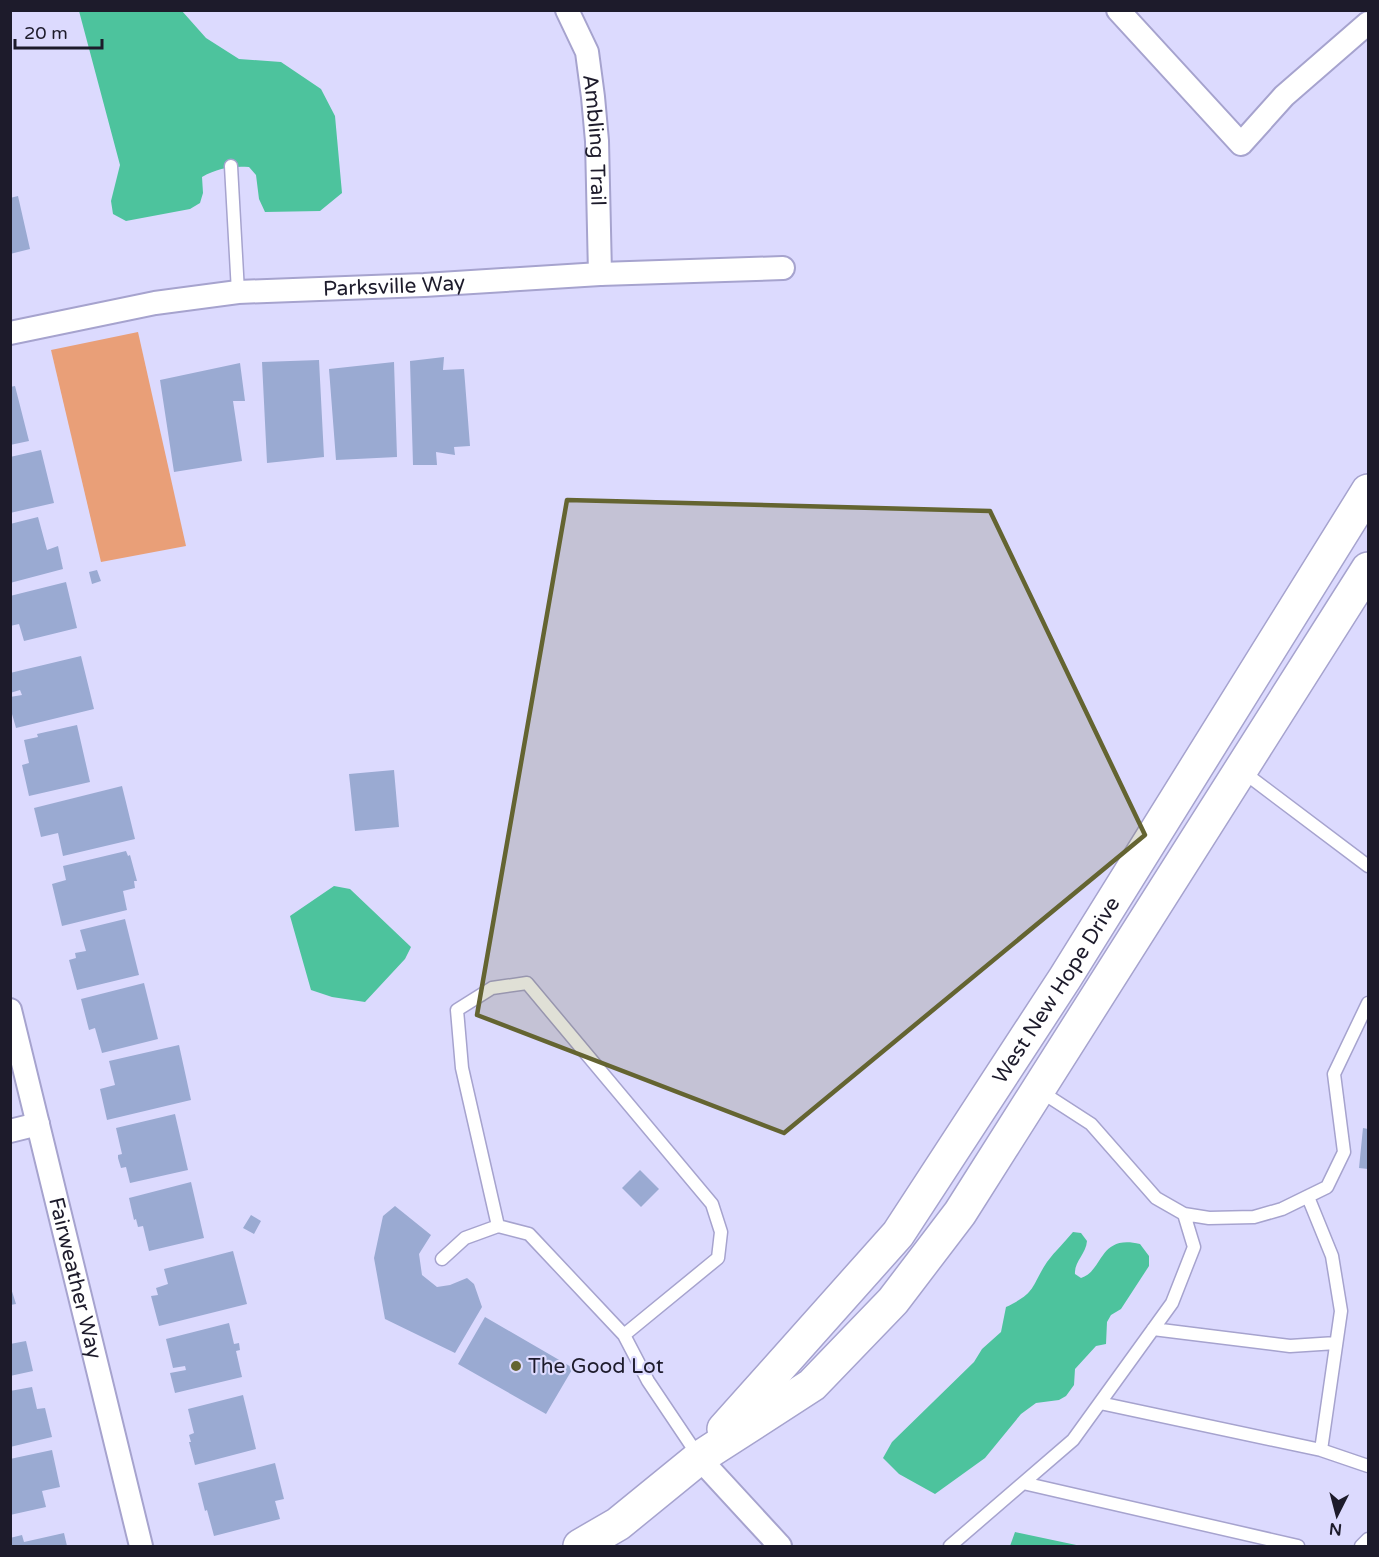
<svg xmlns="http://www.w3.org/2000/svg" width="1379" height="1557" font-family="'Varela Round',sans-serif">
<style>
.green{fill:#e99f78}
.water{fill:#4dc39d}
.building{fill:#9aaad2}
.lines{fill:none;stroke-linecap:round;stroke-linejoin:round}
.lane-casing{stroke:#a6a3ce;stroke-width:15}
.street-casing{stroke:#a6a3ce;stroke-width:26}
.secondary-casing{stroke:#a6a3ce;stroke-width:36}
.lane{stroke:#fff;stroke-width:12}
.street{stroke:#fff;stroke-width:22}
.secondary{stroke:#fff;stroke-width:33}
.marked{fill:#646431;fill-opacity:0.2;stroke:#646431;stroke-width:4.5;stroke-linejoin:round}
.poi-dot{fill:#646431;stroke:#dcdafe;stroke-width:2}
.labels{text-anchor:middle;stroke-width:4.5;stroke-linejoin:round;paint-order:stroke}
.street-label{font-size:21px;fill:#1d1b2b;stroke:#dcdafe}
.poi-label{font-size:21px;fill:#1d1b2b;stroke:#dcdafe;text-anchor:start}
</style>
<rect width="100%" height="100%" fill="#dcdafe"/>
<!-- green -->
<path class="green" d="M138,332l48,214 -85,16 -50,-212z"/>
<!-- water -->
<path class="water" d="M79,11h103l24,27 33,21 42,3 40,27 14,27 7,77 -22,18 -55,1 -6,-13 -3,-24 -7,-8c-18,-1 -31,1 -47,10l1,16 -3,10 -10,6 -64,12 -13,-7 -2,-13 9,-36z
M334,886l16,3 61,58 -6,12 -40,43 -33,-5 -21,-7 -21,-74z
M1073,1232l8,1 6,8c-1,13 -13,21 -12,33l6,4c23,-7 17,-44 59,-34l9,12v10l-28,43 -10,6 -4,7 -1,22 -10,2 -21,23 -1,16 -8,11 -7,4 -23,3 -15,11 -36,44 -50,36 -36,-20 -16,-16 9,-16 82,-80 8,-13 19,-17 5,-25c31,-15 24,-19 41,-45 8,-11 18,-20 26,-30z
M1015,1532l66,14h-71z"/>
<!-- building -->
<path class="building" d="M18,196l12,53 -20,5v-56z
M444,357l-1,13 21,-1 6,77 -16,1 1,8 -19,-3 1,13h-24l-3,-104z
M319,360l5,97 -57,6 -5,-101z
M394,362l3,95 -61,3 -7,-91z
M240,363l5,38h-12l9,60 -68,11 -14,-92z
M15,386l14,55 -19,4v-58z
M41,450l13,53 -44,10v-56z
M38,517l9,33 11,-4 5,23 -53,14v-59z
M97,570l4,11 -9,3 -3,-12z
M66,582l11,46 -53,13 -5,-17 -9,2v-30z
M81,656l13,53 -78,19 -6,-21v-10l12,-2 -2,-5 -10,3v-20z
M77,725l13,57 -61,14 -7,-31 7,-2 -5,-23 14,-3 -1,-3z
M394,770l5,57 -44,4 -6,-57z
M122,786l13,53 -72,17 -5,-23 -17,4 -7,-29z
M126,851l2,5 2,-1 7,26h-3l1,7 -12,3 4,19 -65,16 -10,-42 14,-4 -3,-14z
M125,919l14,56 -62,15 -8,-30 7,-2 -1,-5 11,-2 -6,-21z
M144,983l14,56 -56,14 -7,-25 -6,2 -8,-31z
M179,1045l12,55 -84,20 -7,-31 15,-4 -6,-24z
M175,1114l13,56 -58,13 -4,-16 -5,1 -3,-10v-3l4,-1 -6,-26z
M1363,1128l5,1v40l-9,-1z
M640,1170l19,19 -18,18 -19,-19z
M191,1182l13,56 -55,13 -6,-25 -5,1 -2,-8 -2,1 -5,-22z
M395,1206l36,29 -12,19 3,21 15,12 13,-2 17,-7 7,6 8,23 -27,46 -70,-34 -11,-61 9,-42z
M251,1215l10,6 -7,13 -11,-6z
M233,1251l14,53 -88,22 -8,-30 7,-1 -2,-7 12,-4 -4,-15z
M10,1285l6,19 -6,1z
M485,1317l88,51 -27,46 -88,-50z
M229,1323l5,21 5,-1 1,7 -4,1 6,26 -67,16 -5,-20 16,-3 -1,-4 -12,2 -7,-29z
M26,1341l7,30 -23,5v-32z
M32,1387l5,22 8,-1 7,29 -42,10v-56z
M243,1395l13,54 -61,16 -6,-23h2l-2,-7 5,-2 -6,-24z
M52,1450l8,37 -18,4 4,16 -36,8v-56z
M275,1463l9,36 -9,2 5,18 -66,17 -7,-26 -2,1 -7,-28z
M64,1533l3,13h-57v-8l12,-3 2,7z"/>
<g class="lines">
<!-- lane casing -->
<g class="lane-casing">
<path id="lane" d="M231,166l7,126
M1242,771l126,95
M1040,1091l51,33 65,74 28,16 25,4 45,-1 28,-8 45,-22 17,-35 -10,-78 34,-71
M1308,1197l24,59 9,55 -20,139
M498,1226l-36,-158 -5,-58 35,-22 35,-5 185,221 9,28 -3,26 -94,77
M442,1259l23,-21 33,-12 31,8 95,101 24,46 51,76
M1153,1329l137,17 46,-3
M1100,1403l221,47 47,16
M1023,1483l275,63
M950,1546l123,-106 99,-137 22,-56 -10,-33
M1361,1546l7,-7"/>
</g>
<!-- street casing -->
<g class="street-casing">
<g id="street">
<path id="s1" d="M567,10l20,42 6,45 4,44 3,133"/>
<path d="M1118,10l123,134 43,-48 84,-73"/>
<path id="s2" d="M10,333l145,-30 83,-11 186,-7 176,-11 183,-6"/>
<path id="s3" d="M10,1010l131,536"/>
<path d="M10,1131l28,-7"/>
<path d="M699,1458l81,88"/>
</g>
</g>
<!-- secondary casing -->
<g class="secondary-casing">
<g id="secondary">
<path id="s4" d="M724,1429l174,-195 167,-256 303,-487"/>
<path d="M580,1546l38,-22 81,-66 113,-73 81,-84 67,-88 408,-644"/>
</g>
</g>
<!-- lane -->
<use href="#lane" class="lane"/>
<!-- street -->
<use href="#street" class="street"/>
<!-- secondary -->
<use href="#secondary" class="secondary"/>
</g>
<!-- marked area -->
<path class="marked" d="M567,500l423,11 155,324 -361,298 -307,-118z"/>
<!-- markers -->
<circle class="poi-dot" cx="516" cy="1366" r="6"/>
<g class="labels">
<!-- street labels -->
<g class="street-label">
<text dy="7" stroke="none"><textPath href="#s1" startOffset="135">Ambling Trail</textPath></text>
<text dy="7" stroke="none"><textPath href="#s2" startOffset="388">Parksville Way</textPath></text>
<text dy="7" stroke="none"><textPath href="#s4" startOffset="552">West New Hope Drive</textPath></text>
<text dy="7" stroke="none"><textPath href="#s3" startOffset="276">Fairweather Way</textPath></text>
</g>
<!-- poi labels -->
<g class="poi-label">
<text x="528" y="1373">The Good Lot</text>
</g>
</g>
<!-- border -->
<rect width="1379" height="1557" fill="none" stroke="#1d1b2b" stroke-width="24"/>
<!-- north arrow -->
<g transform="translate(1337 1515) rotate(186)" stroke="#dcdafe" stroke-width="4.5" paint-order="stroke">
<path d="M0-4.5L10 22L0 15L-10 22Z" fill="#1d1b2b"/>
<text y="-9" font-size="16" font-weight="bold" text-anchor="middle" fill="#1d1b2b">N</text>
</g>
<!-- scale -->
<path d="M15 39v9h87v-9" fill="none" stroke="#1d1b2b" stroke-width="3"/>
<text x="24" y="39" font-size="18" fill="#1d1b2b" stroke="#dcdafe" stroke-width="4.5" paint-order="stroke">20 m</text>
</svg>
